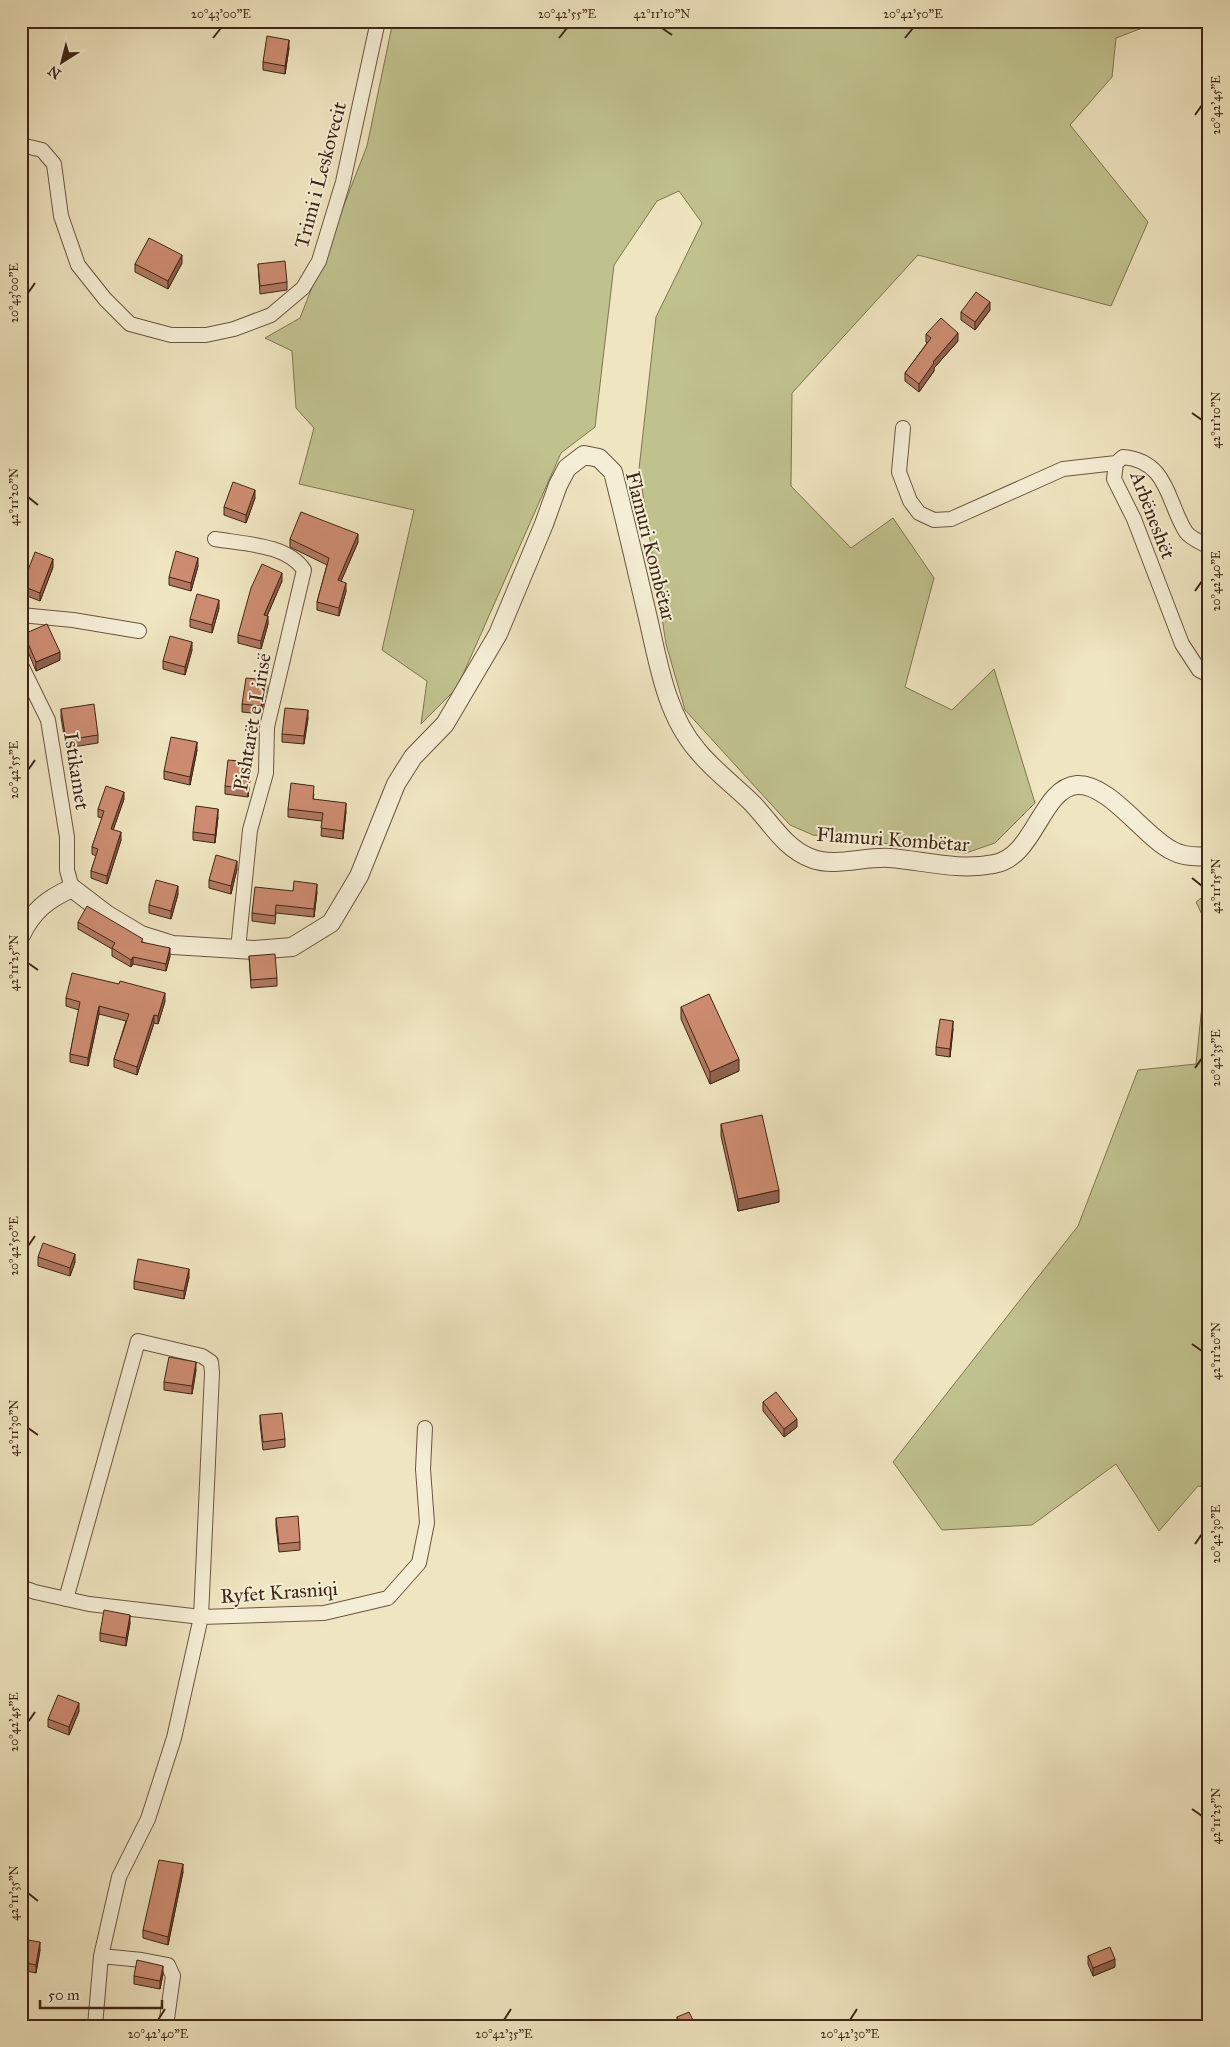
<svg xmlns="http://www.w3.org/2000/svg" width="1230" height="2047" font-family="'IM FELL Great Primer',serif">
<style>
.green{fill:#c0c28e;stroke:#807452}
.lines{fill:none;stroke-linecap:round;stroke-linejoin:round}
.minor-casing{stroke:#6b5540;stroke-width:16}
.tertiary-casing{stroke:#6b5540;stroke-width:20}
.minor{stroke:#f5eed6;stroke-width:14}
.tertiary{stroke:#f5eed6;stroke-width:18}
.wall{fill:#b07861;stroke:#3f2516}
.shaded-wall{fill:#90624f;stroke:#3f2516}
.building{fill:#cd8c71;stroke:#3f2516}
.ticks{fill:none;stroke:#3f2516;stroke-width:2}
.labels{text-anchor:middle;stroke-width:4;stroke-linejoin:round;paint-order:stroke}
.street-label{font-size:20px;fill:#3f2516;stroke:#f5eed6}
.neatline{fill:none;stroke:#3f2516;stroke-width:2}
.ticks-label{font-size:12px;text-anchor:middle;fill:#3f2516}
</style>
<rect width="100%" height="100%" fill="#efe5c0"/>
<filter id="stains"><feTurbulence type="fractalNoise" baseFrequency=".004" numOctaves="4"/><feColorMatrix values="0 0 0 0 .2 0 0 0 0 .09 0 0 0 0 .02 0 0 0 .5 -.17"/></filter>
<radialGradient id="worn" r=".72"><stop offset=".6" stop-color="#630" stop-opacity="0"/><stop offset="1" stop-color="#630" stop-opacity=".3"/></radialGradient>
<!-- green -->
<path class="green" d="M393,21h758l2,3 -37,14 -4,39 -42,48 78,97 -37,84 -193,-51 -126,138 -1,93 60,62 42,-30 41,60 -29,109 47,23 42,-41 41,134 -40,40 -29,10 -153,-18 -23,-10 -105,-115 -19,-66 -27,-175 17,-152 46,-94 -23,-32 -22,10 -43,64 -19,162 -34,26 -104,235 -36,36 6,-43 -45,-31 32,-140 -115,-26 15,-56 -18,-20 -4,-57 -27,-13 35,-20 67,-172z
M1209,892v37l-13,-27z
M1209,937v550l-11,-1 -39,45 -43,-67 -84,61 -90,5 -49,-68 185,-236 60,-156 58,-6z"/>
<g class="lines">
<!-- minor casing -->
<g class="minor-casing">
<path id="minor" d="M21,145l21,5 12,14 7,52 17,49 27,34 25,25 41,11h35l28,-6 37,-14 32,-27 16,-27 24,-79 35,-161
M903,428l-4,44 11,29 9,12 15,7 17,-1 112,-50 53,-6
M215,539c28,5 72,5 89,31l-37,157 -1,46 -16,57 -12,119
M1209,547c-7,-4 -19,-9 -23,-15 -19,-29 -17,-71 -63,-75l-7,6 -2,16 20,40 48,125 17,26 10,5
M21,615l52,5 66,11
M21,665l27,55 19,117v33l5,18
M21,1587l14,5 54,12 112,13 123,-4 64,-15 31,-35 8,-40 -4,-54 2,-41
M66,1599l72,-258 64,15 9,6 1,11 -11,244 -27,121 -26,81 -29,58 -18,79 -6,70
M101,1956l41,4 26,5 5,11 -7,50"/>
</g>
<!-- tertiary casing -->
<g class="tertiary-casing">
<path id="tertiary" d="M21,935c12,-25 27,-36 51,-47l34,26 35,21 32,10 81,5 38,-3 39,-24 28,-47 37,-92 17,-27 32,-33 53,-90 46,-110 14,-39 9,-17 17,-13 15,3 14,14c12,47 23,95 34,142 11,46 18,99 50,136 16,20 38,36 56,54 19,20 32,45 60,55 22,8 53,-3 77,-1 36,3 67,13 104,6 41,-7 47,-76 83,-79 32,-2 68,53 96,66 11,6 24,6 36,5"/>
</g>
<!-- minor -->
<use href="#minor" class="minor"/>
<!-- tertiary -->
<use href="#tertiary" class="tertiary"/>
</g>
<!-- wall -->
<path class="wall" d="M289,48l-4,26 -22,-4v-8z
M182,263l-14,26 -33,-17v-8z
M258,264l29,18v8l-27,4z
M990,310l-15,20 -14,-10v-8z
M926,334l32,7 -24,27v3l-15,21 -14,-11v-8l22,-30 -1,-1z
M255,498l-9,25 -22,-8v-8z
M290,539l68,3 -17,39 5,10 -7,25 -22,-6v-8l10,-37 -37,-18z
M198,566l-7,25 -22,-6v-8z
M53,567l-13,34 -18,-7v-8z
M282,581l-15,35 1,8 -7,25 -23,-6v-8z
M219,608l-7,25 -22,-6v-8z
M24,634l36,26 -24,11 -12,-29z
M192,650l-7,25 -22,-6v-8z
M267,688l-6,26 -19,-2v-8z
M61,709l37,26v8l-32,5 -5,-31z
M308,718l-4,26 -22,-2v-8z
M197,750l-7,35 -26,-6v-8z
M251,770l-3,27 -23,-3v-8z
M314,794l-1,5 33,12 -3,28 -22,-3 1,-15 -34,-4v-8z
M124,799l-11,31 8,10 -14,44 -16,-6v-7l5,-15 -4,-2v-7l10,-29 -4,-1v-8z
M218,817l-3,26 -22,-3v-8z
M237,869l-6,25 -22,-6v-8z
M293,891l24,1 -3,25 -38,-4 -1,11 -23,-3v-8z
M178,894l-7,25 -22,-6v-8z
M78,922l65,20 27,14 -4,15 -33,-7 -2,3 -19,-11v-7l-34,-20z
M249,956l28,22v8l-26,2z
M66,998l99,3 -7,23 -4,-1 -17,52 -23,-8v-8l12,-38 -27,-7 -11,52 -18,-4v-8l9,-44 -13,-4z
M681,1007l58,64 -29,13 -29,-65z
M953,1029l-3,28 -14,-2v-8z
M721,1124l58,78 -41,9 -17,-75z
M38,1257l37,5 -5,14 -32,-10z
M189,1277l-5,22 -50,-10v-8z
M196,1370l-4,24 -28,-4v-8z
M763,1402l34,25 -13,10 -21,-26z
M260,1415l25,24v8l-22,3 -3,-27z
M276,1518l24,24v8l-21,2 -3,-26z
M130,1623l-4,23 -26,-5v-8z
M79,1711l-10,24 -21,-8v-8z
M183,1872l-15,73 -25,-7v-8z
M21,1939l19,11 -4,23 -15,-3z
M1088,1956l27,11 -22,9 -5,-12z
M163,1974l-3,15 -26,-5v-8z
M677,2017l19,9h-19z"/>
<!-- shaded-wall -->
<path class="shaded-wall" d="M289,40v8l-4,26v-8z
M182,255v8l-14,26v-8z
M990,302v8l-15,20v-8z
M958,333v8l-24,27v3l-15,21v-8l14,-22z
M255,490v8l-9,25v-8z
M358,534v8l-20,46v-8z
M198,558v8l-7,25v-8z
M53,559v8l-13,34v-8z
M282,573v8l-18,42v-8z
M346,583v8l-7,25v-8z
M219,600v8l-7,25v-8z
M268,616v8l-7,25v-8z
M192,642v8l-7,25v-8z
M60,652v8l-24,11v-9z
M267,680v8l-6,26v-8z
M308,710v8l-4,26v-8z
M197,742v8l-7,35v-8z
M251,762v8l-3,27v-8z
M124,792v7l-13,37v-7z
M346,803v8l-3,28v-8z
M218,809v8l-3,26v-8z
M121,832v8l-14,44v-8z
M237,861v8l-6,25v-8z
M317,884v8l-3,25v-8z
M178,886v8l-7,25v-8z
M170,948v8l-4,15v-7z
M133,957v7l-2,3v-7z
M165,993v8l-7,23v-8z
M99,1006v8l-11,52v-8z
M154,1015v8l-17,52v-8z
M953,1021v8l-3,28v-8z
M739,1059v12l-29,13v-12z
M779,1190v12l-41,9v-12z
M75,1254v8l-5,14v-8z
M189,1269v8l-5,22v-8z
M196,1362v8l-4,24v-8z
M797,1419v8l-13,10v-8z
M130,1615v8l-4,23v-8z
M79,1703v8l-10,24v-8z
M25,1732v8l-4,11v-8z
M183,1864v8l-15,73v-8z
M40,1942v8l-4,23v-8z
M1115,1959v8l-22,9v-8z
M163,1966v8l-3,15v-8z"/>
<!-- building -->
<path class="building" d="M267,36l22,4 -4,26 -22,-4z
M149,238l33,17 -14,26 -33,-17z
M285,261l2,21 -27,4 -2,-22z
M976,292l14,10 -15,20 -14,-10z
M941,318l17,15 -25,29 1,1 -15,21 -14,-11 26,-35 -5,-4z
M233,482l22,8 -9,25 -22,-8z
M301,512l57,22 -20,46 8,3 -7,25 -22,-6 12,-44 -39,-19z
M176,551l22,7 -7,25 -22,-6z
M35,552l18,7 -13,34 -18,-7z
M262,564l20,9 -18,42 4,1 -7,25 -23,-6 13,-47z
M197,594l22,6 -7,25 -22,-6z
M47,624l13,28 -24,10 -12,-28z
M170,636l22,6 -7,25 -22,-6z
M246,678l21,2 -6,26 -19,-2z
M94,704l4,31 -32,5 -5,-31z
M285,708l23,2 -4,26 -22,-2z
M171,737l26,5 -7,35 -26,-6z
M228,760l23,2 -3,27 -23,-3z
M291,783l23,3 -1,13 33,4 -3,28 -22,-3 2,-15 -35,-4z
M106,786l18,6 -13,37 10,3 -14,44 -16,-5 7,-22 -6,-2 12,-36 -6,-2z
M196,806l22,3 -3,26 -22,-3z
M216,855l21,6 -6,25 -22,-6z
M156,880l22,6 -7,25 -22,-6z
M294,881l23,3 -3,25 -38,-4 -1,11 -23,-3 3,-26 38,4z
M87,906l56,33 -2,3 29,6 -4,16 -33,-7 -2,3 -19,-12 3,-5 -37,-21z
M275,954l2,24 -26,2 -2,-24z
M72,973l47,11 1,-3 45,12 -7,23 -4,-1 -17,52 -23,-8 15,-45 -30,-8 -11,52 -18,-4 10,-52 -14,-4z
M709,994l30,65 -29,13 -29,-65z
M940,1019l13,2 -3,28 -14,-2z
M762,1115l17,75 -41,9 -17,-75z
M43,1243l32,11 -5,14 -32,-11z
M138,1259l51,10 -5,22 -50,-10z
M169,1357l27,5 -4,24 -28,-4z
M776,1392l21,27 -13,10 -21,-27z
M282,1413l3,26 -22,3 -3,-27z
M298,1516l2,26 -21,2 -3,-26z
M104,1610l26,5 -4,23 -26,-5z
M58,1695l21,8 -10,24 -21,-8z
M21,1730l4,2 -4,11z
M159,1860l24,4 -15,73 -25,-7z
M21,1939l19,3 -4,23 -15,-3z
M1110,1947l5,12 -22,9 -5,-12z
M137,1960l26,6 -3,15 -26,-5z
M689,2012l7,14h-15l-4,-9z"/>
<!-- ticks -->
<path class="ticks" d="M662,28l10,7M213,38l8,-10M559,38l8,-10M905,38l8,-10M1195,115l7,-10M28,293l7,-10M1192,413l10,7M28,497l10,8M1195,591l7,-10M28,770l7,-10M1192,878l10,8M28,963l10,7M1195,1068l7,-10M28,1246l7,-10M1192,1344l10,7M28,1428l10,7M1195,1544l7,-10M28,1722l7,-10M1192,1809l10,7M28,1893l10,8M158,2020l7,-11M504,2020l7,-11M850,2020l7,-11"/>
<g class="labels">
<!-- street labels -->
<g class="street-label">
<text transform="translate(320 175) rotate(-75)" y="7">Trimi i Leskovecit</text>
<text transform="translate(1153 515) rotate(69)" y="7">Arbëneshët</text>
<text transform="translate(651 546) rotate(76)" y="7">Flamuri Kombëtar</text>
<text transform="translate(252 722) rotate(-80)" y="7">Pishtarët e Lirisë</text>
<text transform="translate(77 771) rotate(81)" y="7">Istikamet</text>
<text transform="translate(893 839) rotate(4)" y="7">Flamuri Kombëtar</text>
<text transform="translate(279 1592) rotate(-4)" y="7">Ryfet Krasniqi</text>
</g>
</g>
<!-- margin -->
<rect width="1230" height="2047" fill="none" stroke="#efe5c0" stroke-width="55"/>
<!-- north arrow -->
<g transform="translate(62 62) rotate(216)" stroke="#f5eed6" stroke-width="4" paint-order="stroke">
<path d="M0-4L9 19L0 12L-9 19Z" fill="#3f2516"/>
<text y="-8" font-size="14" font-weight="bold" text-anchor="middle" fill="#3f2516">N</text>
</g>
<!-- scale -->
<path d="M40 2000v8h122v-8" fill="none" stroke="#3f2516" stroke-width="2.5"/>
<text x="48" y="2000" font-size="15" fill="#3f2516" stroke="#f5eed6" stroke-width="4" paint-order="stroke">50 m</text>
<rect x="28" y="28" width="1174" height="1992" class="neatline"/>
<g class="ticks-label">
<text x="221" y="18">20°43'00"E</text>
<text x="567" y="18">20°42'55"E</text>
<text x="662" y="18">42°11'10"N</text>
<text x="913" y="18">20°42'50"E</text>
<text transform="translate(1216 105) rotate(-90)" y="4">20°42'45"E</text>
<text transform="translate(14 293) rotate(-90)" y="4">20°43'00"E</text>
<text transform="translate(1216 420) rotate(-90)" y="4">42°11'10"N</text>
<text transform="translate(14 497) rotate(-90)" y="4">42°11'20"N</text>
<text transform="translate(1216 581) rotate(-90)" y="4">20°42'40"E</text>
<text transform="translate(14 770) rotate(-90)" y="4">20°42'55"E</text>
<text transform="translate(1216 886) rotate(-90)" y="4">42°11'15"N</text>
<text transform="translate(14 963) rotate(-90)" y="4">42°11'25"N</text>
<text transform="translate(1216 1058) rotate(-90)" y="4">20°42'35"E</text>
<text transform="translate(14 1246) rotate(-90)" y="4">20°42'50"E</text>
<text transform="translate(1216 1351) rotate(-90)" y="4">42°11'20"N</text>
<text transform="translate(14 1428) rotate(-90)" y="4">42°11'30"N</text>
<text transform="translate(1216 1534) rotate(-90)" y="4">20°42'30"E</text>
<text transform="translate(14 1722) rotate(-90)" y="4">20°42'45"E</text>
<text transform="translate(1216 1816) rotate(-90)" y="4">42°11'25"N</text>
<text transform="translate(14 1893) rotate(-90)" y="4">42°11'35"N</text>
<text x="158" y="2038">20°42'40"E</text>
<text x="504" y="2038">20°42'35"E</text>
<text x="850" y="2038">20°42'30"E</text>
</g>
<rect width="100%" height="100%" filter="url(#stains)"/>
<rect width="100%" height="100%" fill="url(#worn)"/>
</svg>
